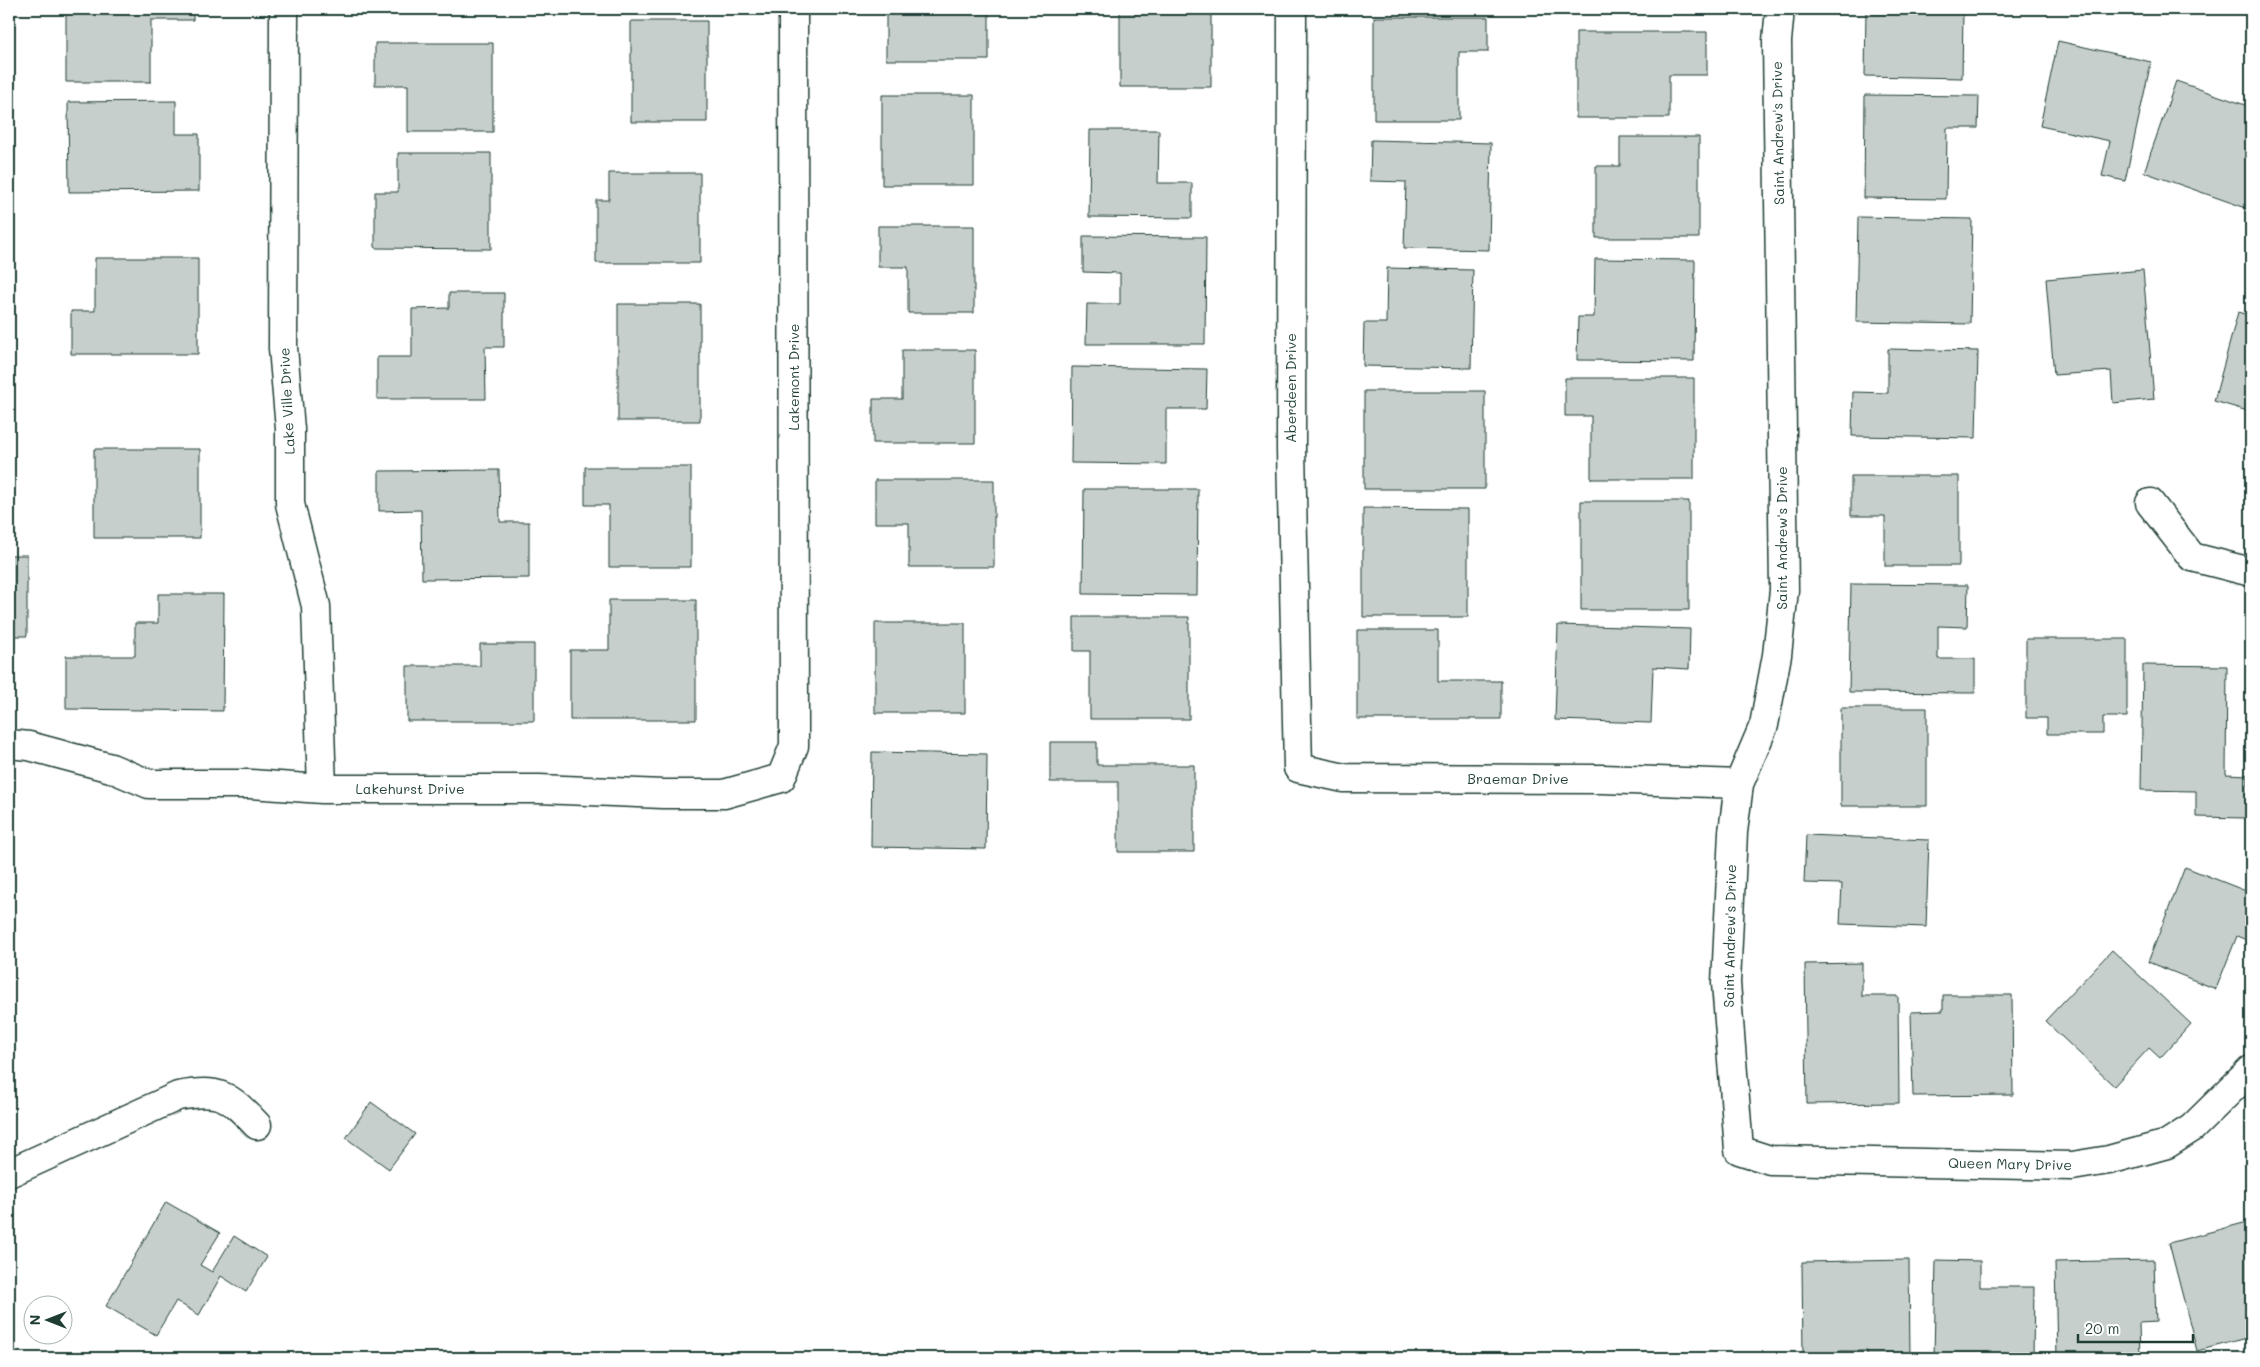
<svg xmlns="http://www.w3.org/2000/svg" width="2260" height="1367" font-family="Mali,sans-serif">
<style>
.building{fill:#c7cfcc;stroke:#1f3d34}
.lines{fill:none;stroke-linecap:round;stroke-linejoin:round}
.minor-casing{stroke:#1f3d34;stroke-width:31}
.minor{stroke:#fff;stroke-width:28}
.labels{text-anchor:middle;stroke-width:5;stroke-linejoin:round;paint-order:stroke}
.street-label{font-size:14px;fill:#1f3d34;stroke:#fff}
</style>
<rect width="100%" height="100%" fill="#fff"/>
<filter id="ink" filterUnits="userSpaceOnUse"><feTurbulence type="fractalNoise" baseFrequency=".02" numOctaves="2"/><feDisplacementMap in="SourceGraphic" scale="10" xChannelSelector="R" yChannelSelector="G"/><feConvolveMatrix kernelMatrix="1 2 1 2 8 2 1 2 1" color-interpolation-filters="sRGB"/></filter>
<g filter="url(#ink)">
<!-- building -->
<path class="building" d="M66,9h127v11h-42v62h-85z
M886,9h103v51h-103z
M1120,9h91v78h-91z
M1866,9h97l-1,69 -97,-2z
M1374,17h114v35h-29v68h-85z
M631,21h76v101h-76z
M1576,32h131v43h-38v43h-93z
M2058,41l93,21 -26,119 -23,-5 8,-35 -70,-15z
M375,43h118v89h-85v-47h-33z
M2176,81l75,26v96l-2,6 -105,-37z
M882,95h92v90h-92z
M1865,95l114,1 -1,32h-31l-1,71 -82,-1z
M176,101v33h23v57l-130,1 -1,-90z
M1090,130h69l-1,53h34v35l-103,-1z
M1620,137h79v101h-103v-72h24z
M1371,140l120,3 -2,107 -85,-2 2,-66 -36,-1z
M398,153h93v96l-116,-1v-56h23z
M609,173h91v90h-104v-63h13z
M1858,217l114,2 -2,105 -114,-2z
M878,226h96v87h-66v-46h-30z
M1083,236l123,1 -1,107h-119l1,-40h33v-31l-37,-1z
M95,258h103v96h-127v-43h24z
M1595,259l100,1 -1,101 -117,-1 1,-43h16z
M1387,268l86,2 -2,98 -108,-2 1,-43h22z
M2143,270l11,129 -41,4 -2,-32 -57,4 -8,-96z
M449,293h55v54h-19l1,52h-109v-42h35v-48l37,-1z
M618,304h82v117h-82z
M2238,312l13,4v96l-37,-11z
M1888,349l90,2 -2,87 -124,-2 1,-44 35,1z
M902,350h73v93h-102v-44h29z
M1072,367l135,2 -1,40h-40v55l-95,-1z
M1565,378h129v101h-103v-63h-26z
M1364,391h121v98h-121z
M94,449h106v89h-106z
M585,467h106v100h-82v-62h-24z
M499,470l1,52h29v56l-107,1 -1,-69 -42,1v-40z
M1851,476h108v90h-74v-50h-34z
M875,480h119v87h-85v-44h-34z
M1084,489h114l-1,106 -114,-1z
M1581,501h108v109h-108z
M1363,508l105,1v108h-105z
M9,555h18v81h-18z
M1851,584l117,1 -1,42 -29,-1v33h37v34l-126,-1z
M158,594h66l-1,117 -157,-2v-53h69v-33h23z
M609,600h87v120h-126v-70h39z
M1074,617h115v102h-99v-68h-16z
M875,623h90v90h-90z
M1558,625l132,4 -1,40 -36,-2 -2,56 -96,-3z
M1357,630h81v51h63v38h-144z
M2026,639h101v78h-24v17h-56v-16h-21z
M480,644h54v77h-127v-55h73z
M2143,665l84,1 -1,108 22,1 -1,43 -51,-1v-26l-55,-1z
M1841,708h86v98h-86z
M1050,742h47v23h97v87h-76v-70h-68z
M872,752l115,2 -1,95 -115,-2z
M1806,835l123,5 -3,87 -86,-3 2,-40 -38,-1z
M2185,867l66,26v49l-14,-6 -21,53 -68,-27z
M2112,950l79,74 -31,34 -11,-10 -35,38 -69,-65z
M1862,963v33h36l1,107 -92,1 -2,-140z
M1943,995h69l1,100 -100,1 -2,-84 32,-1z
M371,1102l44,32 -26,35 -43,-31z
M166,1202l54,31 -20,32 12,7 22,-36 33,21 -21,35 -25,-16 -22,39 -23,-14 -20,34 -50,-29z
M2251,1221v116l-54,14 -28,-108z
M1909,1260l1,98h-43v-7h-27v7h-37l-1,-96z
M1936,1260l44,1v26h54l-1,71 -99,-1z
M2154,1260l2,62 -17,1 1,35h-83l-2,-96z"/>
<g class="lines">
<!-- minor casing -->
<g class="minor-casing">
<path id="minor" d="M284,9l-1,339 7,81v75l26,102 6,183
M1292,9l-1,441 7,318 46,10 259,1 136,5
M1780,9l-3,32 7,549 -7,65 -13,70 -25,59 -6,48 -7,151 13,167 31,10 302,6 37,-6 58,-16 25,-16 59,-58
M2150,503l42,54 59,15
M9,744l20,2 82,22 38,16h102l71,5h217l124,5h61l57,-16 13,-32 -1,-737
M9,1173l169,-77c42,-8 50,-1 79,29"/>
</g>
<!-- minor -->
<use href="#minor" class="minor"/>
</g>
</g>
<g class="labels">
<!-- street labels -->
<g class="street-label">
<text transform="translate(1778 133) rotate(-91)" y="5">Saint Andrew's Drive</text>
<text transform="translate(794 377) rotate(-90)" y="5">Lakemont Drive</text>
<text transform="translate(1291 388) rotate(-90)" y="5">Aberdeen Drive</text>
<text transform="translate(287 401) rotate(-93)" y="5">Lake Ville Drive</text>
<text transform="translate(1782 538) rotate(-90)" y="5">Saint Andrew's Drive</text>
<text x="1518" y="784">Braemar Drive</text>
<text x="410" y="794">Lakehurst Drive</text>
<text transform="translate(1730 936) rotate(-89)" y="5">Saint Andrew's Drive</text>
<text transform="translate(2010 1164) rotate(1)" y="5">Queen Mary Drive</text>
</g>
</g>
<!-- margin -->
<rect width="2260" height="1367" fill="none" stroke="#fff" stroke-width="30"/>
<rect x="15" y="15" width="2230" height="1337" fill="none" stroke="#1f3d34" stroke-width="2" filter="url(#ink)"/>
<!-- north arrow -->
<g transform="translate(48 1320) rotate(270)"><circle r="24" fill="#ffffff" stroke="#a5b1ae"/>
<path d="M0-4L9 19L0 12L-9 19Z" fill="#1f3d34"/>
<text y="-8" font-size="14" font-weight="bold" text-anchor="middle" fill="#1f3d34">N</text>
</g>
<!-- scale -->
<path d="M2078 1334v8h115v-8" fill="none" stroke="#1f3d34" stroke-width="2.5"/>
<text x="2085" y="1334" font-size="15" fill="#1f3d34" stroke="#ffffff" stroke-width="4" paint-order="stroke">20 m</text>
</svg>
